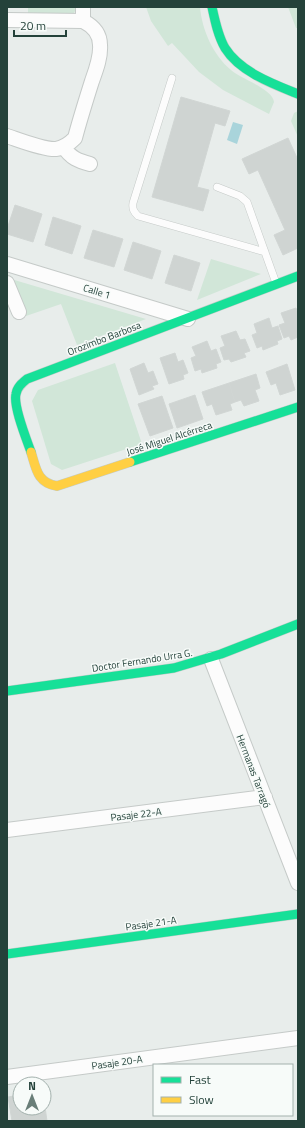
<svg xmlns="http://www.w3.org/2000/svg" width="305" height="1128" font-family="'Titillium Web',sans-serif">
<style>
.green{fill:#d1e6d8}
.water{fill:#a9d4db}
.building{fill:#cfd4d2;stroke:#d1d6d4}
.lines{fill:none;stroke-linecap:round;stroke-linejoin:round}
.lane-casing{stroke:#c5cac8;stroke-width:8}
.street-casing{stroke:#c5cac8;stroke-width:16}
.fast-casing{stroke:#c3cbc8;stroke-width:10}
.slow-casing{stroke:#c3cbc8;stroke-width:10}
.lane{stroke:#fcfcfc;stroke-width:7}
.street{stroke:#fcfcfc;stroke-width:14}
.fast{stroke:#16e098;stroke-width:9}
.slow{stroke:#ffcf43;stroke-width:9}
.labels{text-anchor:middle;stroke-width:3;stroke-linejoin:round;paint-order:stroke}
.street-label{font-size:10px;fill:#24423a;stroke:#f7fbf9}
</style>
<rect width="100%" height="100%" fill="#e8edeb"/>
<!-- green -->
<path class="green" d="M28,7h49l-4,8 -45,-1z
M146,7h54c2,23 13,48 31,63 10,9 42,19 43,32l-5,12 -46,-24 -24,-18 -27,-29 -4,3 -17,-25z
M288,7h10v21h-2z
M298,111v26l-7,-16 3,-8z
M211,259l50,15 -64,26z
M11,279l135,40 -69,26 -16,-41 -35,12z
M115,363l27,81 -80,26 -11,-6 -19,-63 6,-11z"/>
<!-- water -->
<path class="water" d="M233,122l10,3 -6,19 -10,-4z"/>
<!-- building -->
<path class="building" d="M181,97l49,14 -5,15 -10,-3 -18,64 12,3 -6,21 -51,-14z
M288,138l10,22v88l-15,7 -9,-20 11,-5 -27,-60 -9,4 -7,-15z
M15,205l27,9 -9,28 -26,-8v-5z
M53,217l28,9 -9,28 -27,-9z
M93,230l30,9 -9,28 -30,-9z
M133,242l28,9 -9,28 -28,-9z
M174,255l26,8 -9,28 -26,-8z
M296,308l2,6v23l-7,3 -2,-4 -5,2 -5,-13 6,-2 -4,-10z
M269,318l3,10 6,-2 4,13 -5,2 1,3 -15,6 -1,-4 -5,2 -5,-13 5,-2 -3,-9z
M236,331l4,9 5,-1 5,12 -6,2 2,4 -15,5 -2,-3 -5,1 -4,-12 5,-2 -4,-10z
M207,341l4,10 5,-2 5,13 -5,2 1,4 -15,5 -1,-4 -6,2 -4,-13 5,-2 -4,-9z
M175,353l3,9 5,-2 5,13 -5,2 1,4 -15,5 -9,-26z
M144,363l4,10 5,-2 5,13 -6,2 2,3 -15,6 -9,-26z
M287,364l8,26 -15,5 -4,-12 -5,2 -5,-13z
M256,374l4,14 -5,2 4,11 -15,5 -3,-6 -6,2 -6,-19z
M229,383l6,19 -5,2 2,6 -16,5 -4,-11 -5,2 -5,-14z
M195,395l8,24 -26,9 -8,-24z
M162,396l11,32 -23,8 -12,-32z
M20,1095v13h24v-8l3,21h-35l-4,-24z"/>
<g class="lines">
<!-- lane casing -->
<g class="lane-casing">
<path id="lane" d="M172,78l-39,125c-1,6 1,9 5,13l127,36
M217,187l23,9 7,6 29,81"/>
</g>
<!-- street casing -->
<g class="street-casing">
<path id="street" d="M7,20l76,1c10,5 17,12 17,24 1,12 -4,25 -8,36 -6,19 -12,38 -17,57 -5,5 -11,10 -19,11 -12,1 -37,-9 -49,-13
M83,21v-14
M64,147c6,11 15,14 26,17
M7,264l181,55
M7,283l12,29
M211,659l87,224
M7,830l258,-33
M7,1077l291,-39"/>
</g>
<!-- fast casing -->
<g class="fast-casing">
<path id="fast" d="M212,7c3,14 6,29 13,41 15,24 48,36 73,46
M31,452c-5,-14 -18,-46 -15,-58 1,-7 6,-11 11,-15l271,-103
M130,462l168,-55
M7,691l167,-23 47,-14 77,-30
M7,954l291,-40"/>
</g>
<!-- slow casing -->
<g class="slow-casing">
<path id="slow" d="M31,452c5,16 6,31 26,34l73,-24"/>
</g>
<!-- lane -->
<use href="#lane" class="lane"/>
<!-- street -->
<use href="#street" class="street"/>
<!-- fast -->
<use href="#fast" class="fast"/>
<!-- slow -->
<use href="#slow" class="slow"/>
</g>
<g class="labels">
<!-- street labels -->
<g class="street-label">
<text transform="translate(97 291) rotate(17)" y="4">Calle 1</text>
<text transform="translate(104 338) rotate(-21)" y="4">Orozimbo Barbosa</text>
<text transform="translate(169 438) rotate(-18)" y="4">José Miguel Alcérreca</text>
<text transform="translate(142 660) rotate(-9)" y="4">Doctor Fernando Urra G.</text>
<text transform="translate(254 771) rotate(69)" y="4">Hermanas Tarragó</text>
<text transform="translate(136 814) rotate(-7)" y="4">Pasaje 22-A</text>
<text transform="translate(151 923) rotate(-8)" y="4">Pasaje 21-A</text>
<text transform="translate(117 1062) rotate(-8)" y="4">Pasaje 20-A</text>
</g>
</g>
<!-- border -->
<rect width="305" height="1128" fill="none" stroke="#24423a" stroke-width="16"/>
<!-- legend -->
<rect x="153" y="1064" width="140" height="52" fill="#f7fbf9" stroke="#a3b1ad"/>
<rect x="161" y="1077" width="20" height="6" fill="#16e098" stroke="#a3b1ad"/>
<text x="189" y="1084" font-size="12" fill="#24423a">Fast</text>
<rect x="161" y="1097" width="20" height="6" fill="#ffcf43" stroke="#a3b1ad"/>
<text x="189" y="1104" font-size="12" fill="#24423a">Slow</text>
<!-- north arrow -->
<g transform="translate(32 1096)"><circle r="19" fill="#f7fbf9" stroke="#a3b1ad"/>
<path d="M0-3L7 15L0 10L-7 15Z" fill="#697e78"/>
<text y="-6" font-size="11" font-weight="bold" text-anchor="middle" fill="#24423a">N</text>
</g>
<!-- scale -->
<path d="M14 30v6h52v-6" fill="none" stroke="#24423a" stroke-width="2"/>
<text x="20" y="30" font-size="12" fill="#24423a" stroke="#f7fbf9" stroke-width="3" paint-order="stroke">20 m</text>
</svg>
